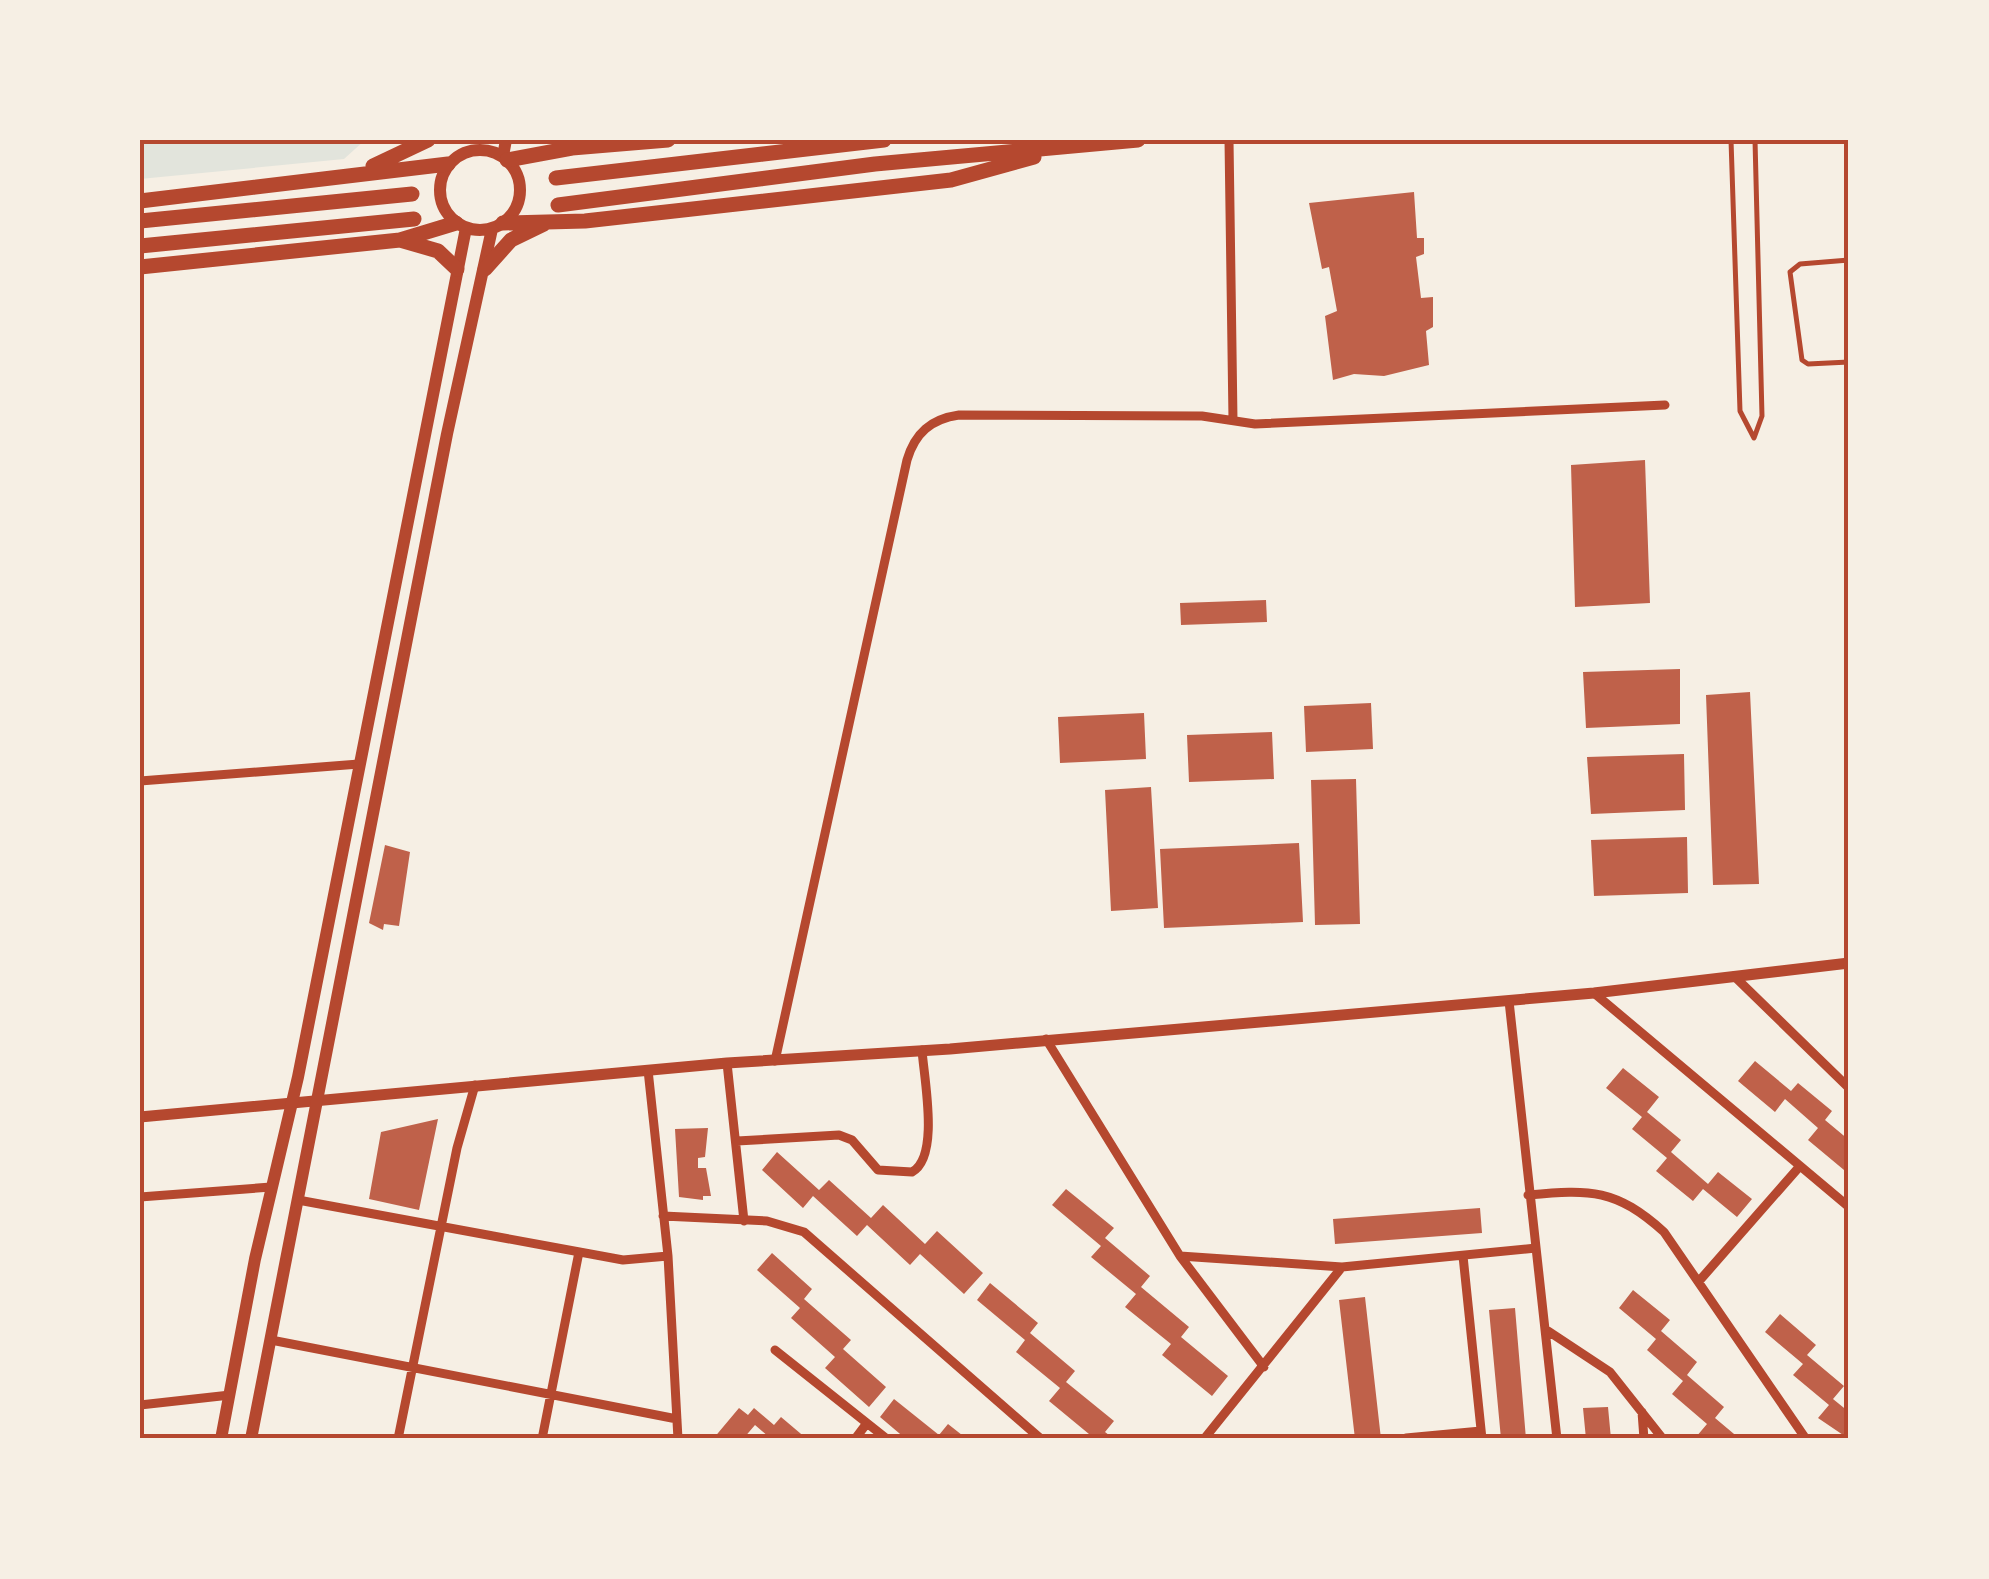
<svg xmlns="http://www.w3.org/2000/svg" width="1989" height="1579" font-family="'Fira Sans Condensed',sans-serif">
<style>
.green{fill:#e2e4dc}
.building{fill:#bf614a}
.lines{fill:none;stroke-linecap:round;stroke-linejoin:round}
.service{stroke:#b5482f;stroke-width:5}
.minor{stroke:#b5482f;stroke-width:9}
.tertiary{stroke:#b5482f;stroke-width:11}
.secondary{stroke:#b5482f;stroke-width:12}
.trunk{stroke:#b5482f;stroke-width:15}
.neatline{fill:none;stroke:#b5482f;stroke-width:4}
</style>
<rect width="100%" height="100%" fill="#f6efe4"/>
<!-- green -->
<path class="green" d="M140,140h225l-21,19 -204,20z"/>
<!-- building -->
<path class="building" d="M1414,192l3,46h7v16l-8,3 5,41 12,-1v30l-7,4 3,34 -45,11 -30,-2 -21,6 -8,-64 12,-5 -8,-44 -7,2 -13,-66z
M1645,460l5,143 -75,4 -4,-142z
M1266,600l1,22 -86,3 -1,-22z
M1680,669v55l-94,4 -3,-56z
M1750,692l9,192 -46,1 -7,-190z
M1371,703l2,46 -67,3 -2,-46z
M1144,713l2,46 -86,4 -2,-46z
M1272,732l2,47 -85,3 -2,-47z
M1684,754l1,56 -94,4 -4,-57z
M1356,779l4,145 -45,1 -4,-145z
M1151,787l7,121 -47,3 -6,-121z
M1687,837l1,56 -94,3 -3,-56z
M1299,843l4,79 -139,6 -4,-79z
M385,845l25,7 -11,74 -15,-2 -1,6 -14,-7z
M1755,1061l36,30 7,-8 34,28 -7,9 24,20v24l-5,6 -36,-30 10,-12 -33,-29 -10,13 -37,-31z
M1623,1068l36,29 -12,15 34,28 -10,12 37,32 10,-12 34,27 -15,18 -34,-28 -10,12 -37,-30 11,-13 -35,-29 10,-12 -36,-29z
M438,1119l-19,91 -50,-11 12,-67z
M708,1128l-3,29 -7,1v10h8l5,28h-8v4l-24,-3 -4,-68z
M777,1152l42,38 10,-10 42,38 12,-13 42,39 12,-13 46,42 -19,21 -44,-40 -10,11 -43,-40 -10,11 -44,-40 -10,12 -41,-38z
M1066,1189l48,39 -9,10 45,38 -9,11 48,40 -8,10 47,39 -16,20 -50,-41 9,-11 -46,-37 11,-13 -45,-37 10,-11 -49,-41z
M1480,1208l2,25 -147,11 -2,-25z
M772,1253l40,36 -8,10 47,41 -8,9 43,38 -17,20 -44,-39 10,-11 -44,-39 9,-10 -43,-38z
M990,1283l48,40 -8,10 45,38 -9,11 48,39 -9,11 9,7h-19l-46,-38 11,-13 -44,-36 9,-12 -48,-40z
M1633,1290l37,30 -9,11 36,31 -10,13 37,32 -9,11 25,21 -44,-2 11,-13 -35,-30 11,-13 -36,-31 9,-11 -37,-31z
M1365,1297l16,142h-26l-16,-139z
M1515,1308l11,131h-25l-12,-129z
M1780,1314l36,31 -9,10 37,31 -11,13 16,13v27l-31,-21 11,-13 -36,-30 10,-11 -38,-32z
M894,1399l45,36 9,-11 19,15h-61l-26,-22z
M1608,1407l3,32h-25l-3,-31z
M739,1408l9,7 6,-7 20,17 7,-8 26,22 -38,-2 -14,-12 -12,14h-30z"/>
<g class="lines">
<!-- service -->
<path class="service" d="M1731,140l9,271 14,27 8,-22 -7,-276
M1849,260l-49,4 -10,8 12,88 6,4 41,-2"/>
<!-- minor -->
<path class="minor" d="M1229,140l4,280
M140,781l219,-17
M1734,976l115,112
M1594,993l255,214
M1509,1001l48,438
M1046,1039l134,217 84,111
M775,1061l132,-601c8,-27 24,-41 52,-45l243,1 53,8 410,-19
M727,1063l17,158
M648,1070l20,186 10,183
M737,1141l102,-6 13,5 26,30 34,2c28,-15 12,-93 10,-122
M1528,1195c63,-6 88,-6 136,37l142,207
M140,1197l131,-10
M298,1200l325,60 45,-4
M663,1216l104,5 37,11 237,207
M1180,1256l162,11
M1463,1256l19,183
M1700,1280l100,-114
M1548,1331l62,41 53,67
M271,1340l406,79
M775,1350l112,89
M140,1405l90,-10
M1642,1412l2,27
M1406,1438l75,-7
M398,1439l59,-291 18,-63
M542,1439l37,-187
M855,1439l12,-16
M1204,1439l138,-172 194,-19"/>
<!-- tertiary -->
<path class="tertiary" d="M140,1117l587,-54 223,-14 644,-56 255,-30"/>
<!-- secondary -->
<path class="secondary" d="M440 190a40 40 0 1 1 80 0a40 40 0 1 1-80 0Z
M503,156l3,-16
M221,1439l34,-180 43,-182 168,-849
M251,1439l196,-1005 45,-205"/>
<!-- trunk -->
<path class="trunk" d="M507,160l65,-12 96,-8
M373,166l55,-26
M556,178l328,-38
M140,201l308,-37
M558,205l317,-41 263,-24
M140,221l272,-27
M503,223l82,-2 366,-41 83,-23
M400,240l38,11 19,18
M140,246l274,-27
M140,267l260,-27 56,-17
M485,269l26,-29 33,-16"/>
</g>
<!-- border -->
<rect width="1989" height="1579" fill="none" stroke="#f6efe4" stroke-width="285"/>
<rect x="142" y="142" width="1704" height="1294" class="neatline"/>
</svg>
